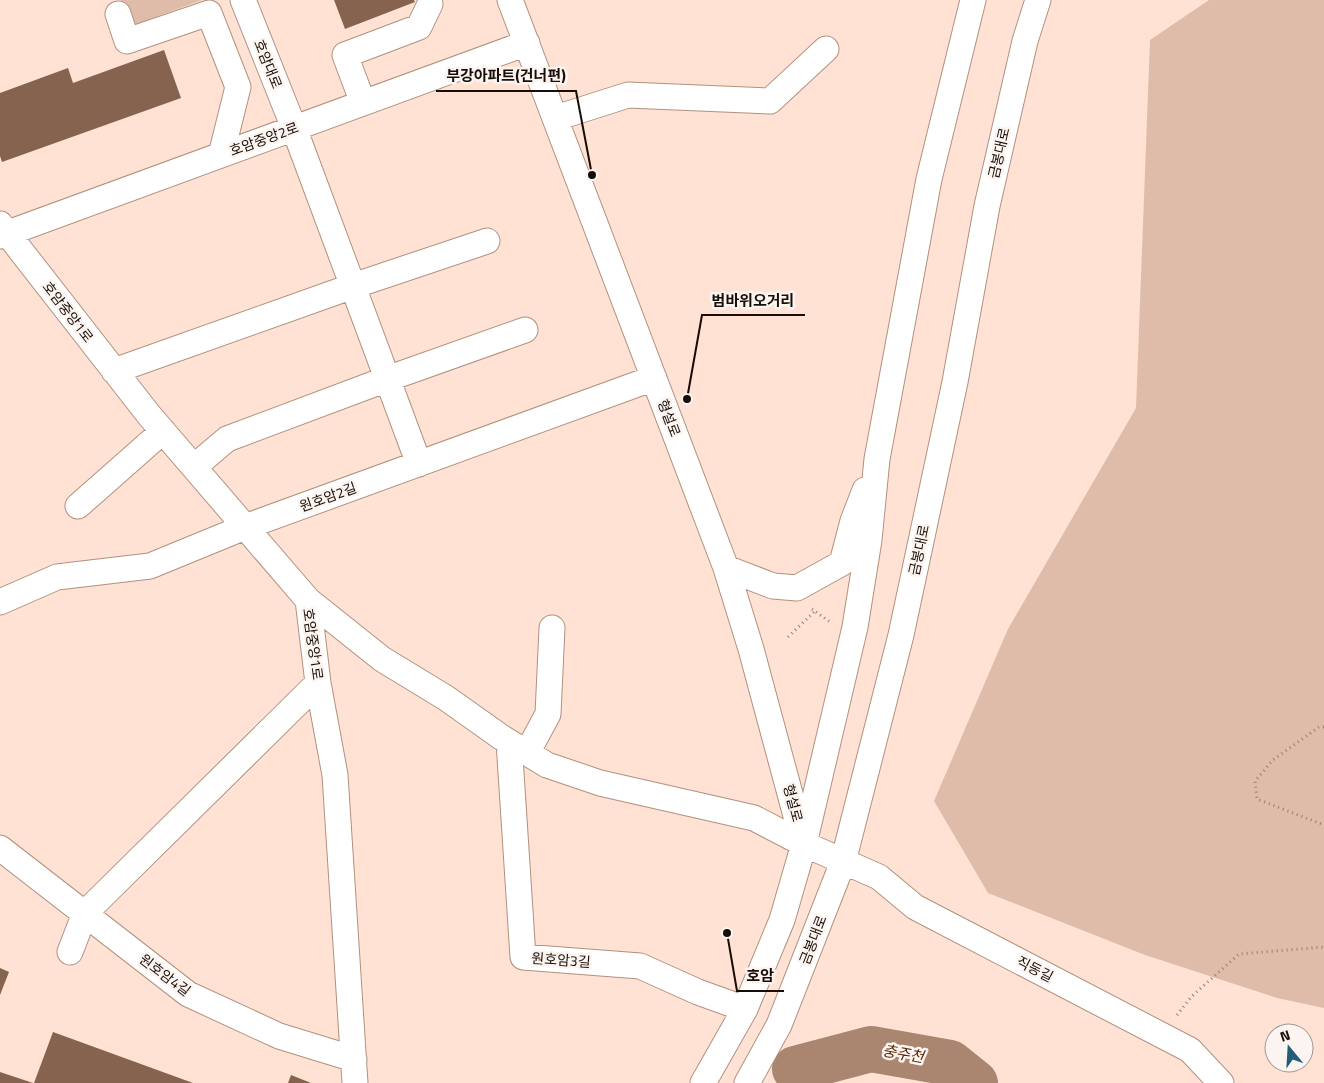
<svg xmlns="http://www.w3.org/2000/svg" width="1324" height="1083" font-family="'Titillium Web','Noto Sans KR',sans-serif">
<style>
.green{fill:#debca9}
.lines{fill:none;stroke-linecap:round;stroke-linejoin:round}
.river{stroke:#aa8570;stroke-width:46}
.building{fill:#86634f}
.minor-casing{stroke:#b1917e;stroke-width:27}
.path{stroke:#947f74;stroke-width:3;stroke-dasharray:1 4;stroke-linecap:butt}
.minor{stroke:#fff;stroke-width:25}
.labels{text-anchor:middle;stroke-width:5;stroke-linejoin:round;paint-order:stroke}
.street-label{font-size:14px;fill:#180d06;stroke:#fcf4f1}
.water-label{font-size:15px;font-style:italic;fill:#562501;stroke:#fcf4f1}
.leader{fill:none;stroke:#180d06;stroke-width:2}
.callout-dot{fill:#180d06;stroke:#fcf4f1;stroke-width:2}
.callout-label{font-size:15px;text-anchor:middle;font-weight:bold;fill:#180d06;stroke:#fcf4f1;stroke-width:5;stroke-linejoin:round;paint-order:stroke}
</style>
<rect width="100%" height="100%" fill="#ffe2d3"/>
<!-- green -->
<path class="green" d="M121,0h81l-71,26z
M1209,0h115v1008l-47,-10 -132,-43 -157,-62 -54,-92 74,-172 128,-221 14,-368z"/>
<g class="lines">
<!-- river -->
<path class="river" d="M795,1069l76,-20 79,14 25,20"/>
</g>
<!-- building -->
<path class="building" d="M334,0h80l1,2 -70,27z
M164,50l17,48 -179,64 -2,-6v-63l68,-25 5,15z
M0,968l9,4 -9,23z
M53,1032l140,51h-159z
M0,1072l33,11h-33z
M291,1075l20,8h-23z"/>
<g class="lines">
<!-- minor casing -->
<g class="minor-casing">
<path id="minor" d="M243,0l51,128 125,336
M510,0l216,568 25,81 52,193
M118,14l9,27 82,-28 29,74 -17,68
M363,103l-18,-48 74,-28 11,-23
M556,118l72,-23 142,6 56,-52
M0,224l149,191 159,185 10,83 17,92 20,308
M0,236l527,-193
M114,371l239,-85 134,-45
M194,467l33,-28 160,-60 138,-49
M78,506l85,-75
M726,568l47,18 24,2 45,-25 11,-42 12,-31
M308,600l74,59 64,39 55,39 46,28 53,18 154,35 50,26 75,33 36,30 275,143 31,33
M0,602l57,-25 93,-11 95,-39 409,-149
M509,742l14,215 117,9 58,26 47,17
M527,753l21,-39 4,-86
M0,848l188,146 91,42 75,23
M70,952l15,-39 233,-230
M703,1083l42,-74 37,-89 22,-76 51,-217 14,-87 8,-81 52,-280 44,-179
M747,1083l32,-58 64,-163 58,-227 54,-253 32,-176 38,-165 13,-41"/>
</g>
<!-- path -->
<path class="path" d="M812,609l18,13
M788,637l27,-26
M1324,727h-5l-46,33 -18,21 2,18 67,26
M1177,1015l14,-18 48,-43 85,-7"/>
<!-- minor -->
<use href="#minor" class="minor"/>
</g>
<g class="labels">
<!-- street labels -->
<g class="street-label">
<text transform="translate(268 64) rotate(68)" y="5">호암대로</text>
<text transform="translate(264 139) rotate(-20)" y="5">호암중앙2로</text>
<text transform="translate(999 153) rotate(-77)" y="5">금봉대로</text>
<text transform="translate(68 312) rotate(52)" y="5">호암중앙1로</text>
<text transform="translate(669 418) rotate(69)" y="5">형설로</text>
<text transform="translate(328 497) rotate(-20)" y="5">원호암2길</text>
<text transform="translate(919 550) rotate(-78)" y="5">금봉대로</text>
<text transform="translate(313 644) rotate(82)" y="5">호암중앙1로</text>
<text transform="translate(793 803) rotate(75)" y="5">형설로</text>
<text transform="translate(813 940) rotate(-69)" y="5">금봉대로</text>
<text transform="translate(561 960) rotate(4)" y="5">원호암3길</text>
<text transform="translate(1035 969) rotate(27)" y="5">직동길</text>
<text transform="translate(165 975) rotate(37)" y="5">원호암4길</text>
</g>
<!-- water labels -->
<g class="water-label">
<text transform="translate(903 1054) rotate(10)" y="5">충주천</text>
</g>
</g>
<!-- callouts -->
<path class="leader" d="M592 175L576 91H436M687 399L702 315H805M727 933L737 991H784"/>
<g class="callout-dot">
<circle cx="592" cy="175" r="5"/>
<circle cx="687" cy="399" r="5"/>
<circle cx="727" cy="933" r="5"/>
</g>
<g class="callout-label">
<text x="506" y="81">부강아파트(건너편)</text>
<text x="753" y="306">범바위오거리</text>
<text x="760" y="981">호암</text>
</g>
<!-- north arrow -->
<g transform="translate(1289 1048) rotate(342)"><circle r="24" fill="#fcf4f1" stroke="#a19893"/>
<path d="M0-4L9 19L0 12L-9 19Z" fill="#245d77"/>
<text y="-8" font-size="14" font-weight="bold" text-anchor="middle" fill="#180d06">N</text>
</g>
</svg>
